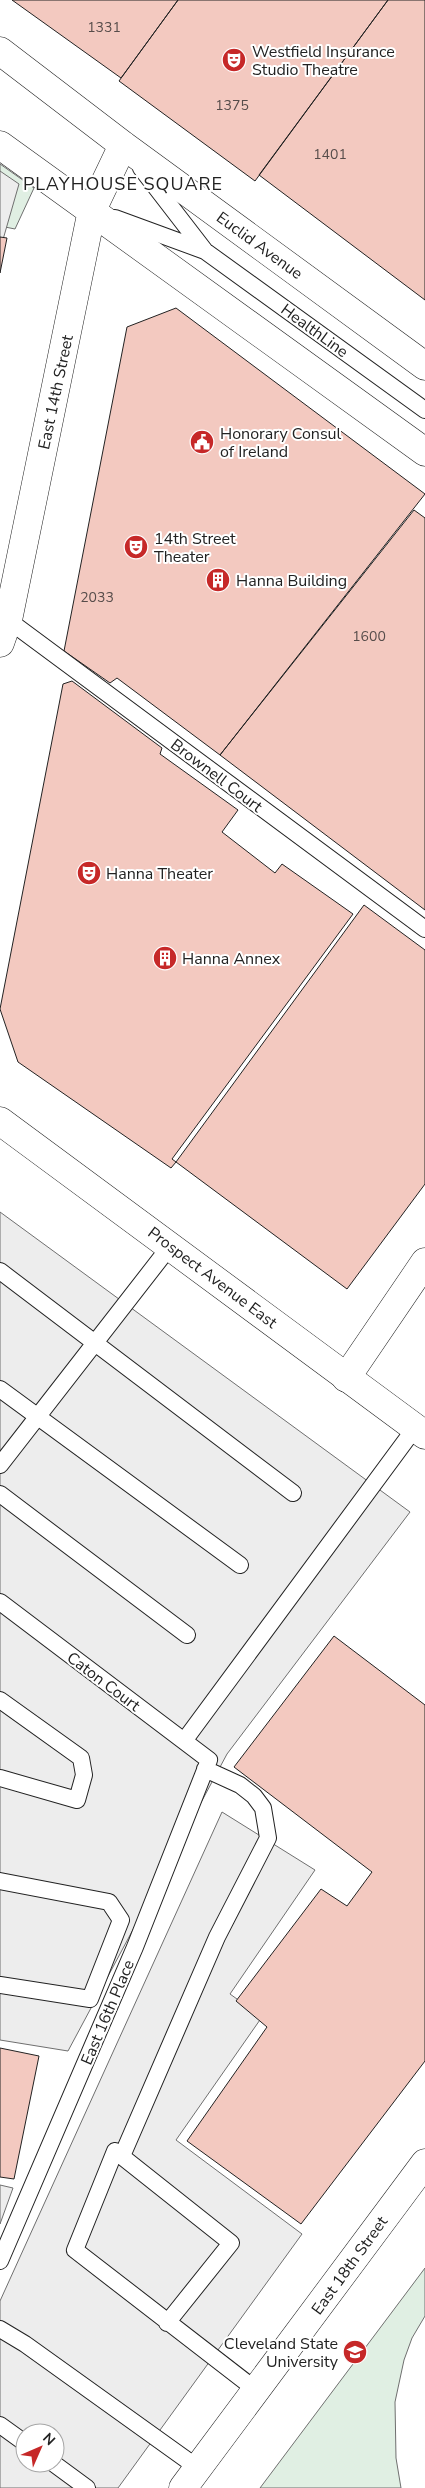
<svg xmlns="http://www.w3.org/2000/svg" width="425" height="2488" font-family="'Nunito Sans',sans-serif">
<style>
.green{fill:#e0efe3;stroke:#6f6f6f}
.parking{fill:#ededed;stroke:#6f6f6f;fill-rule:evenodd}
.building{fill:#f3c9c0;stroke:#222}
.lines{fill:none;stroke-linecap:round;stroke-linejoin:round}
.service-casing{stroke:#222;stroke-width:18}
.minor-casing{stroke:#222;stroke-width:29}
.tertiary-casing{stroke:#222;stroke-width:29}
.secondary-casing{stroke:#222;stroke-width:29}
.primary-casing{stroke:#222;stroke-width:29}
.service{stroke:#fff;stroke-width:16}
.minor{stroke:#fff;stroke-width:28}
.tertiary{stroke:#fff;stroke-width:28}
.secondary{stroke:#fff;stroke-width:28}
.primary{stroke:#fff;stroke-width:28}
.labels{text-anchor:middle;stroke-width:4;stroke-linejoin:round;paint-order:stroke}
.number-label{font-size:14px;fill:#564c4a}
.poi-label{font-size:16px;fill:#222;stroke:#fff;text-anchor:start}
.street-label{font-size:16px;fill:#222;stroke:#fff}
.neighbourhood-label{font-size:18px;letter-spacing:1px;fill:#222;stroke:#fff}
</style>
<rect width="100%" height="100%" fill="#fff"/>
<!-- green -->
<path class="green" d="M0,164l34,24 -19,41 -15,-3z
M425,2268v48l-13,22 -8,22 -9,42 1,56 5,30h-141z"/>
<!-- parking -->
<path class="parking" d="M0,171l19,13 -19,66z
M0,1212l410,300 -183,242 -159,297 -68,-11z
M222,1812l93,58 -85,124 32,23 -86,123 126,94 -184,254h-118v-187zM25,2433h30v30h-30z
M0,2185l13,3 -13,36z"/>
<!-- building -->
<path class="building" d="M12,0h166l-57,78z
M178,0h210l-133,181 -136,-100z
M388,0h37v300l-166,-125z
M0,237l7,1 -7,35z
M176,308l249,186 -205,261 -103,-77 -7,5 -46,-32 63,-324z
M414,510l11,8v392l-205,-155z
M72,681l90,67 -2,6 78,56 -16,22 53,41 7,-9 71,50 -181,245 4,3 -5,6 -153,-106 -18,-53 63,-325z
M364,905l61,45v234l-78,105 -171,-127z
M334,1636l91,69v356l-124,163 -114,-83 80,-114 -31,-26 85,-112 26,17 25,-34 -138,-105z
M0,2048l39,8 -25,123 -14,-2z"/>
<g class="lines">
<!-- service casing -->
<g class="service-casing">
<path id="service" d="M141,168l64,83
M115,218l90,33 220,159
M8,620l417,309
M0,1271l293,222
M0,1389l240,176
M0,1465l171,-220
M0,1494l187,141
M0,1602l209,158 -74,187 -135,314
M0,1700l81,58 3,17 -7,25 -77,-22
M184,1741l231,-313
M0,1881l109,21 12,18 -31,79 -90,-14
M122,2156l95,-219 51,-99 -5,-30 -9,-12 -14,-11 -35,-16
M167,2323l64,-80 -116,-92 -40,99 181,140
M0,2329l25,15 173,124
M0,2425l25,18
M53,2463l34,25"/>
</g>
<!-- minor casing -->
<g class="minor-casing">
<path id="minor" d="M346,1378l79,-116"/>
</g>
<!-- tertiary casing -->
<g class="tertiary-casing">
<path id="tertiary" d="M0,1121l425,314"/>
</g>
<!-- secondary casing -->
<g class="secondary-casing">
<path id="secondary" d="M183,2488l242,-325"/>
</g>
<!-- primary casing -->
<g class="primary-casing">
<path id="primary" d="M0,51l123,94 302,221
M0,145l425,307
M0,643l8,-23 84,-410 31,-65"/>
</g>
<!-- service -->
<use href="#service" class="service"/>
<!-- minor -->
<use href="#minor" class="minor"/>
<!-- tertiary -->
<use href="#tertiary" class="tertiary"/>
<!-- secondary -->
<use href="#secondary" class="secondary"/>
<!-- primary -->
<use href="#primary" class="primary"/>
</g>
<!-- icons -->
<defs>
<g id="theatre-disc" transform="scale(1.25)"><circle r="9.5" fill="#c62828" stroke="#fff"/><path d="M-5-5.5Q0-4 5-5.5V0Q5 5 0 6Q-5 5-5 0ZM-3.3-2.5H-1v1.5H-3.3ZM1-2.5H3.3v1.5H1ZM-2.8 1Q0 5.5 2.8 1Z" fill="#fff"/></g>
<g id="civic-disc" transform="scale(1.25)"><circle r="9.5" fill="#c62828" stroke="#fff"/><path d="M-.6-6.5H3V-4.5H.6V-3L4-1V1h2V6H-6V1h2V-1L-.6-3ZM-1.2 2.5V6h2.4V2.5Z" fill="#fff"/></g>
<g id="building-disc" transform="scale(1.25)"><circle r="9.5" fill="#c62828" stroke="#fff"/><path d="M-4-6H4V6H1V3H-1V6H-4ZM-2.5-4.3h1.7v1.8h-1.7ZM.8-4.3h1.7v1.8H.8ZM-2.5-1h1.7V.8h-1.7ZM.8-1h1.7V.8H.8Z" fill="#fff"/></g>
<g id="university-disc" transform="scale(1.25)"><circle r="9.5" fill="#c62828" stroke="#fff"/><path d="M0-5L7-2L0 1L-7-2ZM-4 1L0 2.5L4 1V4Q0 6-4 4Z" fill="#fff"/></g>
</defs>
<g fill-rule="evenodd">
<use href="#theatre-disc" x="234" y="60"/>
<use href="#civic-disc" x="202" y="442"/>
<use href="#theatre-disc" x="136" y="547"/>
<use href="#building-disc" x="218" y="580"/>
<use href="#theatre-disc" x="89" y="873"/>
<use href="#building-disc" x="165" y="958"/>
<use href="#university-disc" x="355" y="2352"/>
</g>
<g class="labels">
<!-- number labels -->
<g class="number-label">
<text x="104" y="32">1331</text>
<text x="232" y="110">1375</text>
<text x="330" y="159">1401</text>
<text x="97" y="602">2033</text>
<text x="369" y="641">1600</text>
</g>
<!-- poi labels -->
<g class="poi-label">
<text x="252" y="57">Westfield Insurance<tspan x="252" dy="18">Studio Theatre</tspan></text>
<text x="220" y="439">Honorary Consul<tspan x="220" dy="18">of Ireland</tspan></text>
<text x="154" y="544">14th Street<tspan x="154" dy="18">Theater</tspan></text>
<text x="236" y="586">Hanna Building</text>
<text x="106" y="879">Hanna Theater</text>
<text x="182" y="964">Hanna Annex</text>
<text x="338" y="2349" text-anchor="end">Cleveland State<tspan x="338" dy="18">University</tspan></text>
</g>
<!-- street labels -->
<g class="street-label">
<text transform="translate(260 245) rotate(36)" y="6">Euclid Avenue</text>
<text transform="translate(315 330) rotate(36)" y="6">HealthLine</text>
<text transform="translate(55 392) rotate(-78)" y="6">East 14th Street</text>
<text transform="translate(217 775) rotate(37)" y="6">Brownell Court</text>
<text transform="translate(213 1277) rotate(37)" y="6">Prospect Avenue East</text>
<text transform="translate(104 1681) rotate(37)" y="6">Caton Court</text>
<text transform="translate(107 2012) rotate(-67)" y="6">East 16th Place</text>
<text transform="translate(349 2265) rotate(-54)" y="6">East 18th Street</text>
</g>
<!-- neighbourhood labels -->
<g class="neighbourhood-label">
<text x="123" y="190">PLAYHOUSE SQUARE</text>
</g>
</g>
<!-- north arrow -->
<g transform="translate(40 2448) rotate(45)"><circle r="24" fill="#ffffff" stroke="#a7a7a7"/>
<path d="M0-4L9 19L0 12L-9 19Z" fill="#c62828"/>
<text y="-8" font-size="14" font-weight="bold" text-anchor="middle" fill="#222222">N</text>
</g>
</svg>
